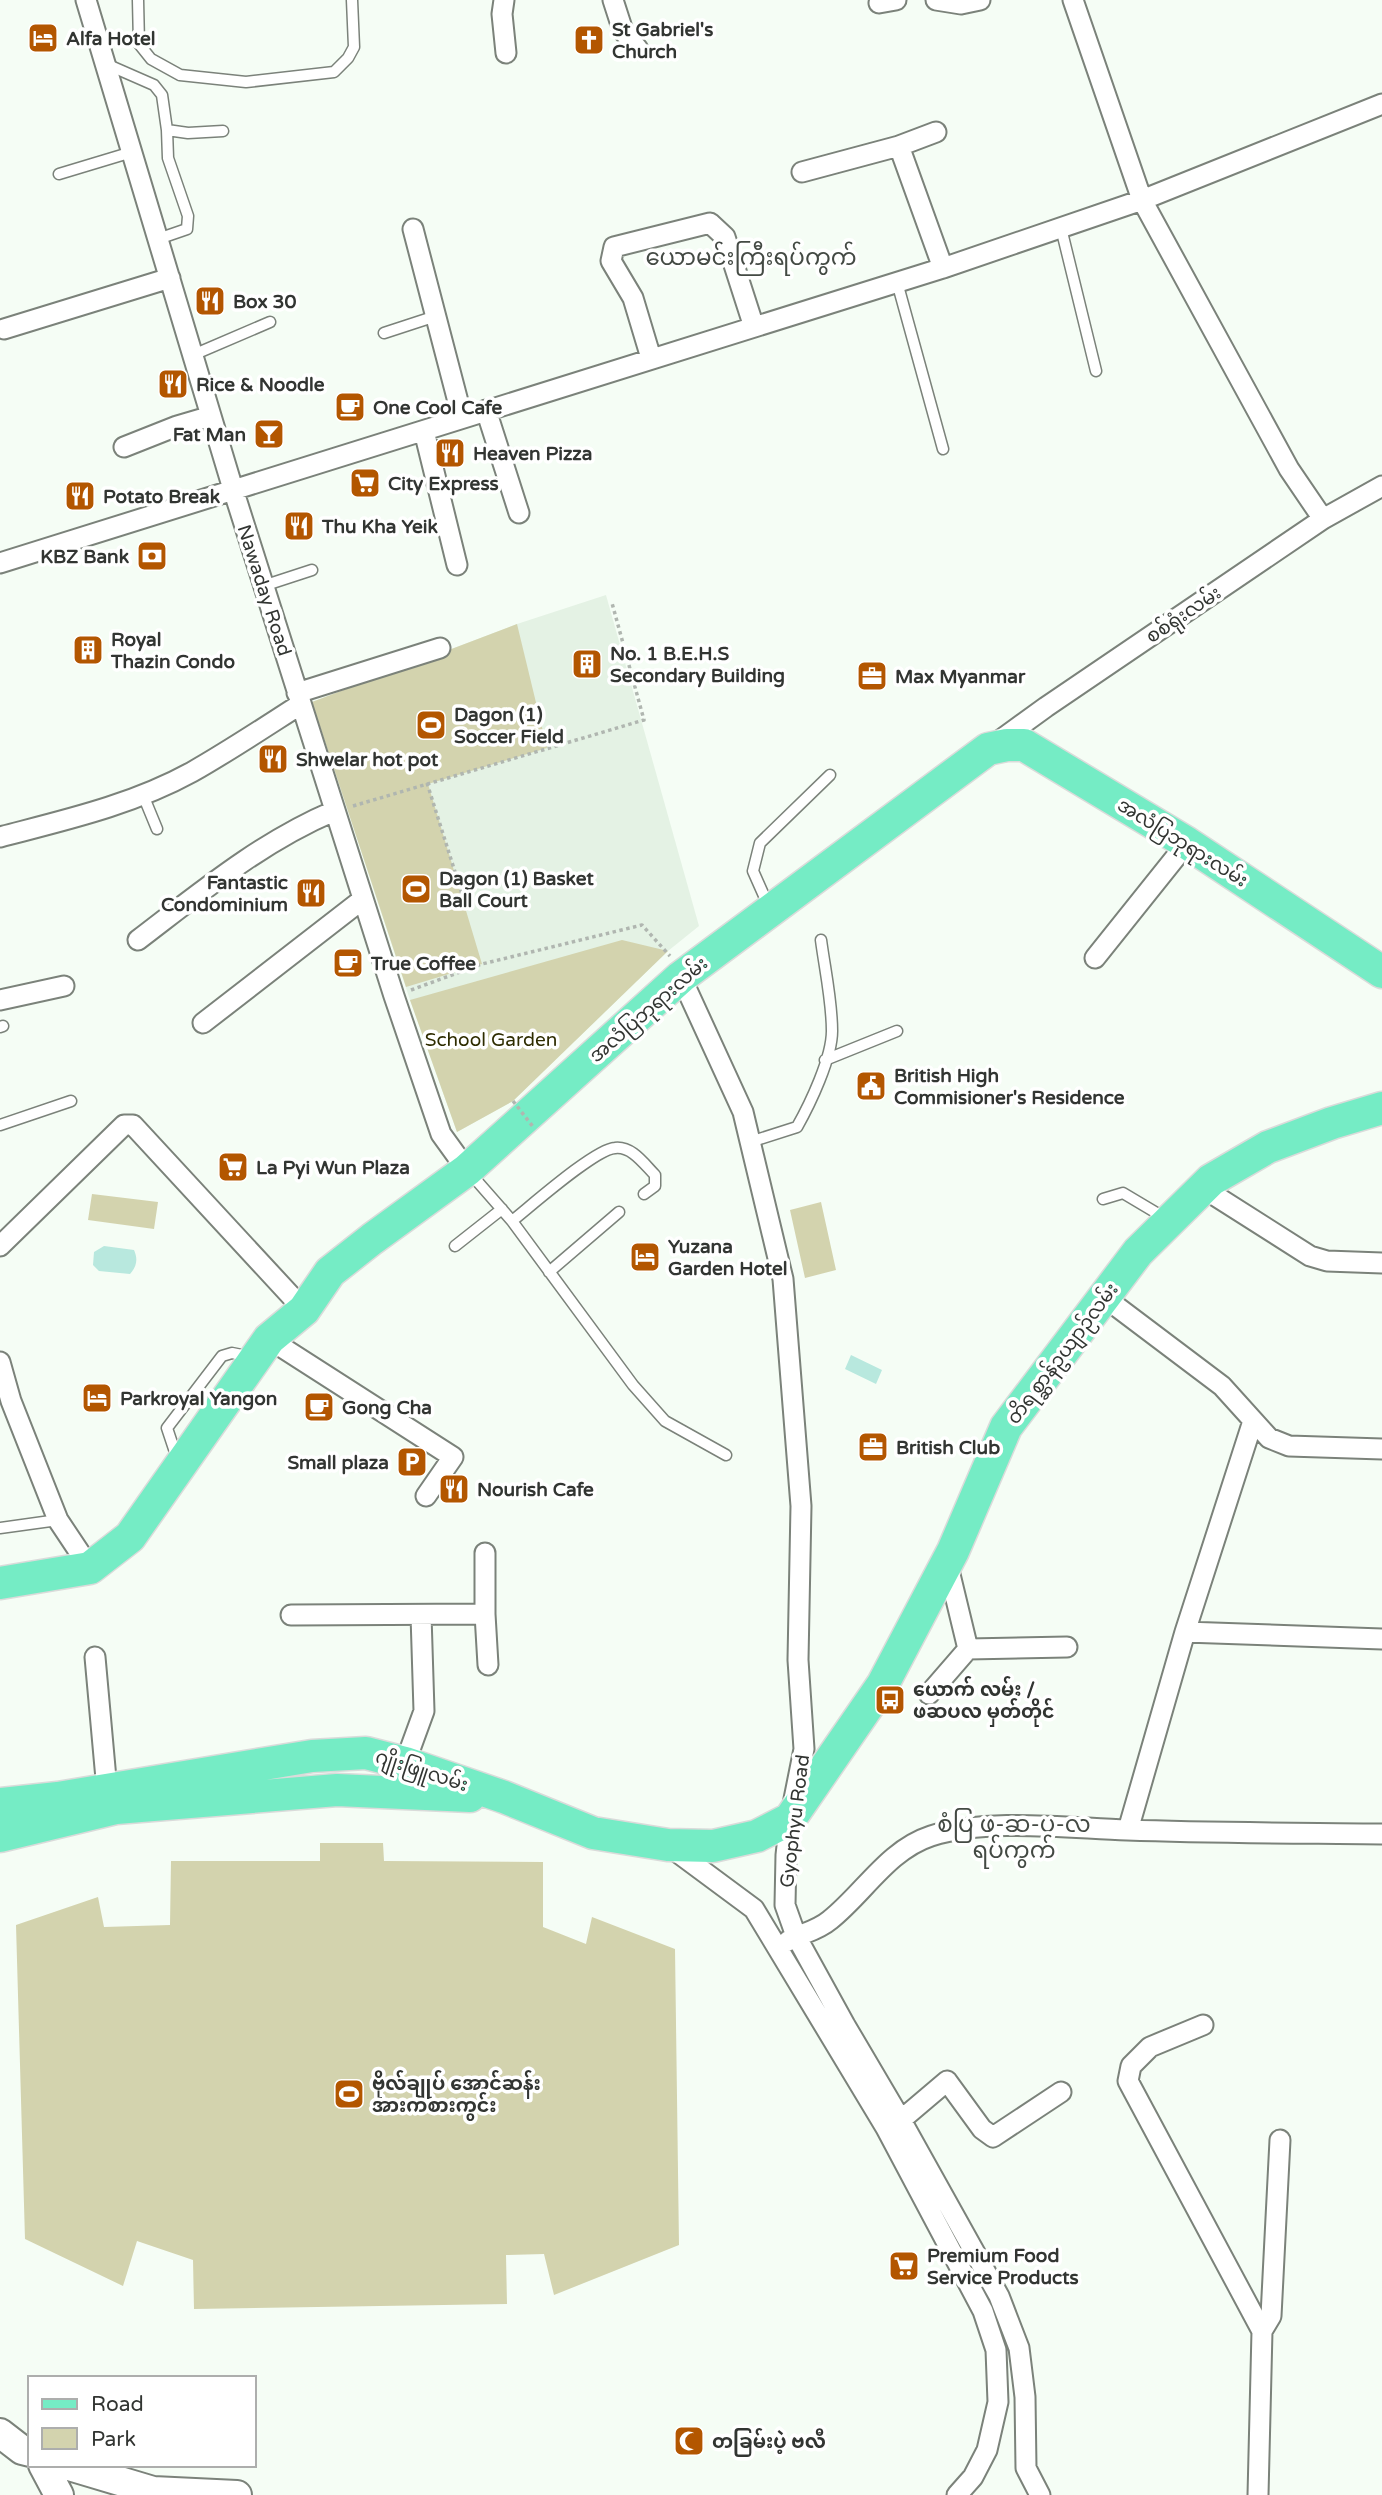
<svg xmlns="http://www.w3.org/2000/svg" width="1382" height="2495" font-family="'Varela Round','Noto Sans Myanmar',sans-serif">
<style>
.built{fill:#e4f2e4}
.green{fill:#d3d3ae}
.water{fill:#b8e8de}
.lines{fill:none;stroke-linecap:round;stroke-linejoin:round}
.lane-casing{stroke:#7b827a;stroke-width:13}
.street-casing{stroke:#7b827a;stroke-width:23}
.secondary-casing{stroke:#7b827a;stroke-width:32}
.primary-casing{stroke:#dadbda;stroke-width:35}
.path{stroke:#b0b6b0;stroke-width:3.5;stroke-dasharray:3.5 3.5;stroke-linecap:butt}
.lane{stroke:#fff;stroke-width:10}
.street{stroke:#fff;stroke-width:19}
.secondary{stroke:#fff;stroke-width:28}
.primary{stroke:#75ecc5;stroke-width:32}
.path-bridge{stroke:#b0b6b0;stroke-width:3.5;stroke-dasharray:3.5 3.5;stroke-linecap:butt}
.labels{text-anchor:middle;stroke-width:7;stroke-linejoin:round;paint-order:stroke}
.poi-label{font-size:19px;font-weight:bold;fill:#323532;stroke:#fff;text-anchor:start}
.street-label{font-size:19px;fill:#323532;stroke:#fff}
.park-label{font-size:19px;fill:#2e2c00;stroke:#fff}
.quarter-label{font-size:23px;fill:#444a44;stroke:#fff}
</style>
<rect width="100%" height="100%" fill="#f5fdf5"/>
<!-- built -->
<path class="built" d="M606,595l93,331 -31,25 -155,150 -56,31 -47,-132 -98,-298 205,-78z"/>
<!-- green -->
<path class="green" d="M517,624l30,124 -119,36 54,180 -76,23 -94,-285z
M622,940l46,11 -155,150 -56,31 -47,-132z
M92,1194l66,8 -4,27 -66,-9z
M821,1202l15,68 -31,8 -15,-68z
M320,1843h63l1,18 159,1v65l43,17 6,-27 83,32 4,296 -125,50 -10,-41 -38,1 1,49 -313,5 -1,-49 -56,-19 -14,45 -98,-47 -9,-314 82,-28 6,30 66,-2 1,-64h149z"/>
<!-- water -->
<path class="water" d="M104,1246l30,4c4,9 3,16 -4,24l-31,-3 -6,-6 1,-13z
M851,1355l31,15 -6,14 -31,-15z"/>
<g class="lines">
<!-- lane casing -->
<g class="lane-casing">
<path id="lane" d="M138,0l1,44 12,15 29,16 66,7 88,-10 14,-14 6,-11 -2,-47
M106,64l48,21 8,10 5,35 21,3 35,-2
M59,174l73,-22
M1061,228l35,143
M158,239l29,-10 1,-13 -20,-58 -1,-28
M897,282l46,167
M384,333l52,-17
M193,355l77,-33
M263,586l49,-16
M143,795l14,34
M769,907l-16,-36 7,-28 70,-68
M0,1027l3,-1
M825,1060l72,-29
M0,1125l71,-24
M750,1142l47,-15c13,-23 35,-69 35,-96 0,-30 -7,-61 -11,-91
M470,1173l42,48 121,164 32,36 61,34
M1103,1199l20,-6 42,25
M512,1221c19,-15 83,-72 103,-73 17,-2 29,16 40,27v11l-11,8
M455,1246l47,-37
M549,1272l70,-60
M177,1458l-10,-30 55,-72 10,-3 20,4
M0,1528l58,-8"/>
</g>
<!-- street casing -->
<g class="street-casing">
<path id="street" d="M86,0l147,489 161,507 47,138 26,36
M504,0l-2,14 4,39
M613,0l10,31 15,18
M936,0l25,4 19,-4
M1073,0l69,200 147,269 34,50
M879,3l17,-3
M936,132l-37,14 44,122
M802,172l97,-26
M413,229l49,188
M4,329l166,-51
M651,358l-18,-60 -22,-37 3,-14 96,-24 15,14 29,90
M486,410l33,103
M424,431l33,134
M124,447l53,-21 34,-10
M0,563l943,-295 199,-68 240,-96
M297,693l143,-45
M995,744l51,-37 277,-188 59,-33
M0,837c65,-17 132,-32 192,-65 37,-21 73,-45 109,-68
M138,940c63,-48 123,-98 196,-129
M1095,958l92,-115
M681,977l62,135 40,167 18,227 -3,154 6,89 -14,70 -4,36 -1,50 11,31 49,89 56,95 98,176 20,52 6,49 1,71 14,27
M0,1000l64,-14
M203,1023l160,-124
M1203,1188l107,68 17,5 55,2
M0,1246l124,-121h9l171,185
M1104,1297l118,89 47,52 20,8 93,3
M269,1339l184,118 -27,39
M0,1362l11,39 47,119 32,48
M485,1614v-61
M291,1615l194,-1 3,51
M1185,1632l197,7
M968,1649l99,-2
M95,1657l12,133
M929,1694l39,-45 -21,-87
M405,1763l19,-52 -3,-96
M1128,1830l57,-198 68,-211
M669,1846l85,63 132,219 97,183 13,39 2,52 -11,48 -14,27 -16,18
M788,1941c14,-8 29,-10 42,-21 34,-27 58,-70 101,-84 57,-18 136,-8 196,-6 85,3 170,3 255,4
M1203,2025l-53,22 -19,19 -3,15 134,250 -4,164
M901,2120l46,-39 35,48 11,8 68,-45
M1262,2331l9,-15 9,-176"/>
</g>
<!-- secondary casing -->
<g class="secondary-casing">
<path id="secondary" d="M0,2433l22,17 8,2
M43,2465l16,30
M66,2465l87,26 84,4"/>
</g>
<!-- primary casing -->
<g class="primary-casing">
<path id="primary" d="M0,1583l90,-15 40,-31 139,-198 35,-29 26,-38 42,-33 95,-69 214,-193 307,-228 19,-4h17l163,98 195,129
M0,1804l58,-6 254,-42 54,-3 39,10 99,34 89,36 75,12 45,1 44,-10 33,-17 93,-135 70,-133 53,-124 132,-175 73,-72 57,-33 64,-24 50,-15
M0,1836l116,-28 221,-18 133,6"/>
</g>
<!-- path -->
<path class="path" d="M427,783l40,127
M353,806l291,-86 -32,-117
M411,990l71,-26 160,-39 28,31"/>
<!-- lane -->
<use href="#lane" class="lane"/>
<!-- street -->
<use href="#street" class="street"/>
<!-- secondary -->
<use href="#secondary" class="secondary"/>
<!-- primary -->
<use href="#primary" class="primary"/>
<!-- path-bridge -->
<path class="path-bridge" d="M513,1101l21,27"/>
</g>
<!-- icons -->
<defs>
<g id="hotel-square" transform="scale(1.575)"><rect x="-9" y="-9" width="18" height="18" rx="4" fill="#b35600" stroke="#fff"/><path d="M-6-4.5h1.5V1H6V5H4.5V3h-9V5H-6ZM-4 0a1.8 1.8 0 1 1 3.6 0ZM.5 0V-2.5h3Q6-2.5 6 0Z" fill="#fff"/></g>
<g id="church-square" transform="scale(1.575)"><rect x="-9" y="-9" width="18" height="18" rx="4" fill="#b35600" stroke="#fff"/><path d="M-1.2-6h2.4v3.5h3.3v2.4h-3.3V6h-2.4V-.1h-3.3v-2.4h3.3Z" fill="#fff"/></g>
<g id="restaurant-square" transform="scale(1.575)"><rect x="-9" y="-9" width="18" height="18" rx="4" fill="#b35600" stroke="#fff"/><path d="M-5-6h1v4h1v-4h1v4h1v-4h1v5L-1.5 .5V6h-2V.5L-5-1ZM5-6V6H3V1.5H1.5Q1.5-4 5-6Z" fill="#fff"/></g>
<g id="cafe-square" transform="scale(1.575)"><rect x="-9" y="-9" width="18" height="18" rx="4" fill="#b35600" stroke="#fff"/><path d="M-5.5-4.5H6V0H3Q3 3.5 0 3.5H-2.5Q-5.5 3.5-5.5 0ZM3-3.2v2h1.7v-2ZM-6 4.5H4V6H-6Z" fill="#fff"/></g>
<g id="bar-square" transform="scale(1.575)"><rect x="-9" y="-9" width="18" height="18" rx="4" fill="#b35600" stroke="#fff"/><path d="M-6-5H6L.8 .8V4.5H3.5V6h-7V4.5H-.8V.8Z" fill="#fff"/></g>
<g id="supermarket-square" transform="scale(1.575)"><rect x="-9" y="-9" width="18" height="18" rx="4" fill="#b35600" stroke="#fff"/><path d="M-6-5.5h2.5l.6 2H6L4.5 2H-2.5L-4.4-4H-6ZM-1.5 3.2a1.3 1.3 0 1 0 .1 0ZM3 3.2a1.3 1.3 0 1 0 .1 0Z" fill="#fff"/></g>
<g id="bank-square" transform="scale(1.575)"><rect x="-9" y="-9" width="18" height="18" rx="4" fill="#b35600" stroke="#fff"/><path d="M-6-4H6V4H-6ZM0-2.3a2.3 2.3 0 1 0 0 4.6a2.3 2.3 0 1 0 0-4.6Z" fill="#fff"/></g>
<g id="building-square" transform="scale(1.575)"><rect x="-9" y="-9" width="18" height="18" rx="4" fill="#b35600" stroke="#fff"/><path d="M-4-6H4V6H1V3H-1V6H-4ZM-2.5-4.3h1.7v1.8h-1.7ZM.8-4.3h1.7v1.8H.8ZM-2.5-1h1.7V.8h-1.7ZM.8-1h1.7V.8H.8Z" fill="#fff"/></g>
<g id="office-square" transform="scale(1.575)"><rect x="-9" y="-9" width="18" height="18" rx="4" fill="#b35600" stroke="#fff"/><path d="M-6-3h4V-5.5h4V-3h4V5H-6ZM-1-4.5V-3h2v-1.5ZM-6 0V1H6V0Z" fill="#fff"/></g>
<g id="stadium-square" transform="scale(1.575)"><rect x="-9" y="-9" width="18" height="18" rx="4" fill="#b35600" stroke="#fff"/><path d="M0-5a6.5 5 0 1 0 0 10a6.5 5 0 1 0 0-10ZM-3.5-1.8h7v3.6h-7Z" fill="#fff"/></g>
<g id="civic-square" transform="scale(1.575)"><rect x="-9" y="-9" width="18" height="18" rx="4" fill="#b35600" stroke="#fff"/><path d="M-.6-6.5H3V-4.5H.6V-3L4-1V1h2V6H-6V1h2V-1L-.6-3ZM-1.2 2.5V6h2.4V2.5Z" fill="#fff"/></g>
<g id="parking-square" transform="scale(1.575)"><rect x="-9" y="-9" width="18" height="18" rx="4" fill="#b35600" stroke="#fff"/><path d="M-3.5-5.5H1a3.5 3.5 0 0 1 0 7H-1V5.5H-3.5ZM-1-3.4V-.6H.8a1.4 1.4 0 0 0 0-2.8Z" fill="#fff"/></g>
<g id="bus-square" transform="scale(1.575)"><rect x="-9" y="-9" width="18" height="18" rx="4" fill="#b35600" stroke="#fff"/><path d="M-5-6H5V4H4V6H2V4H-2V6H-4V4H-5ZM-3.5-4V0h7V-4ZM-3.5 1.2v1.5H-2V1.2ZM2 1.2v1.5H3.5V1.2Z" fill="#fff"/></g>
<g id="mosque-square" transform="scale(1.575)"><rect x="-9" y="-9" width="18" height="18" rx="4" fill="#b35600" stroke="#fff"/><path d="M3.5-4.9A6 6 0 1 0 3.5 4.9A5 5 0 1 1 3.5-4.9Z" fill="#fff"/></g>
</defs>
<g fill-rule="evenodd">
<use href="#hotel-square" x="43" y="38"/>
<use href="#church-square" x="589" y="40"/>
<use href="#restaurant-square" x="210" y="301"/>
<use href="#restaurant-square" x="173" y="384"/>
<use href="#cafe-square" x="350" y="407"/>
<use href="#bar-square" x="269" y="434"/>
<use href="#restaurant-square" x="450" y="453"/>
<use href="#supermarket-square" x="365" y="483"/>
<use href="#restaurant-square" x="80" y="496"/>
<use href="#restaurant-square" x="299" y="526"/>
<use href="#bank-square" x="152" y="556"/>
<use href="#building-square" x="88" y="650"/>
<use href="#building-square" x="587" y="664"/>
<use href="#office-square" x="872" y="676"/>
<use href="#stadium-square" x="431" y="725"/>
<use href="#restaurant-square" x="273" y="759"/>
<use href="#stadium-square" x="416" y="889"/>
<use href="#restaurant-square" x="311" y="893"/>
<use href="#cafe-square" x="348" y="963"/>
<use href="#civic-square" x="871" y="1086"/>
<use href="#supermarket-square" x="233" y="1167"/>
<use href="#hotel-square" x="645" y="1257"/>
<use href="#hotel-square" x="97" y="1398"/>
<use href="#cafe-square" x="319" y="1407"/>
<use href="#office-square" x="873" y="1447"/>
<use href="#parking-square" x="412" y="1462"/>
<use href="#restaurant-square" x="454" y="1489"/>
<use href="#bus-square" x="890" y="1700"/>
<use href="#stadium-square" x="349" y="2094"/>
<use href="#supermarket-square" x="904" y="2266"/>
<use href="#mosque-square" x="689" y="2441"/>
</g>
<g class="labels">
<!-- poi labels -->
<g class="poi-label">
<text x="612" y="36">St Gabriel's<tspan x="612" dy="22">Church</tspan></text>
<text x="66" y="45">Alfa Hotel</text>
<text x="233" y="308">Box 30</text>
<text x="196" y="391">Rice &amp; Noodle</text>
<text x="373" y="414">One Cool Cafe</text>
<text x="246" y="441" text-anchor="end">Fat Man</text>
<text x="473" y="460">Heaven Pizza</text>
<text x="388" y="490">City Express</text>
<text x="103" y="503">Potato Break</text>
<text x="322" y="533">Thu Kha Yeik</text>
<text x="129" y="563" text-anchor="end">KBZ Bank</text>
<text x="111" y="646">Royal<tspan x="111" dy="22">Thazin Condo</tspan></text>
<text x="610" y="660">No. 1 B.E.H.S<tspan x="610" dy="22">Secondary Building</tspan></text>
<text x="895" y="683">Max Myanmar</text>
<text x="454" y="721">Dagon (1)<tspan x="454" dy="22">Soccer Field</tspan></text>
<text x="296" y="766">Shwelar hot pot</text>
<text x="439" y="885">Dagon (1) Basket<tspan x="439" dy="22">Ball Court</tspan></text>
<text x="288" y="889" text-anchor="end">Fantastic<tspan x="288" dy="22">Condominium</tspan></text>
<text x="371" y="970">True Coffee</text>
<text x="894" y="1082">British High<tspan x="894" dy="22">Commisioner's Residence</tspan></text>
<text x="256" y="1174">La Pyi Wun Plaza</text>
<text x="668" y="1253">Yuzana<tspan x="668" dy="22">Garden Hotel</tspan></text>
<text x="120" y="1405">Parkroyal Yangon</text>
<text x="342" y="1414">Gong Cha</text>
<text x="896" y="1454">British Club</text>
<text x="389" y="1469" text-anchor="end">Small plaza</text>
<text x="477" y="1496">Nourish Cafe</text>
<text x="913" y="1696">ယောက် လမ်း /<tspan x="913" dy="22">ဖဆပလ မှတ်တိုင်</tspan></text>
<text x="372" y="2090">ဗိုလ်ချုပ် အောင်ဆန်း<tspan x="372" dy="22">အားကစားကွင်း</tspan></text>
<text x="927" y="2262">Premium Food<tspan x="927" dy="22">Service Products</tspan></text>
<text x="712" y="2448">တခြမ်းပဲ့ ဗလီ</text>
</g>
<!-- street labels -->
<g class="street-label">
<text transform="translate(265 590) rotate(72)" y="7">Nawaday Road</text>
<text transform="translate(1183 614) rotate(-34)" y="7">စစ်ရုံးလမ်း</text>
<text transform="translate(1183 842) rotate(32)" y="7">အလံပြဘုရားလမ်း</text>
<text transform="translate(648 1009) rotate(-41)" y="7">အလံပြဘုရားလမ်း</text>
<text transform="translate(1062 1353) rotate(-53)" y="7">တိရစ္ဆာန်ဥယျာဉ်လမ်း</text>
<text transform="translate(422 1770) rotate(18)" y="7">ဂျိုးဖြူလမ်း</text>
<text transform="translate(794 1821) rotate(-83)" y="7">Gyophyu Road</text>
</g>
<!-- park labels -->
<g class="park-label">
<text x="491" y="1046">School Garden</text>
</g>
<!-- quarter labels -->
<g class="quarter-label">
<text x="751" y="265">ယောမင်းကြီးရပ်ကွက်</text>
<text x="1014" y="1832">စံပြ ဖ-ဆ-ပ-လ<tspan x="1014" dy="26">ရပ်ကွက်</tspan></text>
</g>
</g>
<!-- legend -->
<rect x="28" y="2376" width="228" height="91" fill="#ffffff" stroke="#adaead" stroke-width="2"/>
<rect x="42" y="2399" width="35" height="10" fill="#75ecc5" stroke="#adaead" stroke-width="2"/>
<text x="91" y="2411" font-size="21" fill="#323532">Road</text>
<rect x="42" y="2428" width="35" height="21" fill="#d3d3ae" stroke="#adaead" stroke-width="2"/>
<text x="91" y="2446" font-size="21" fill="#323532">Park</text>
</svg>
